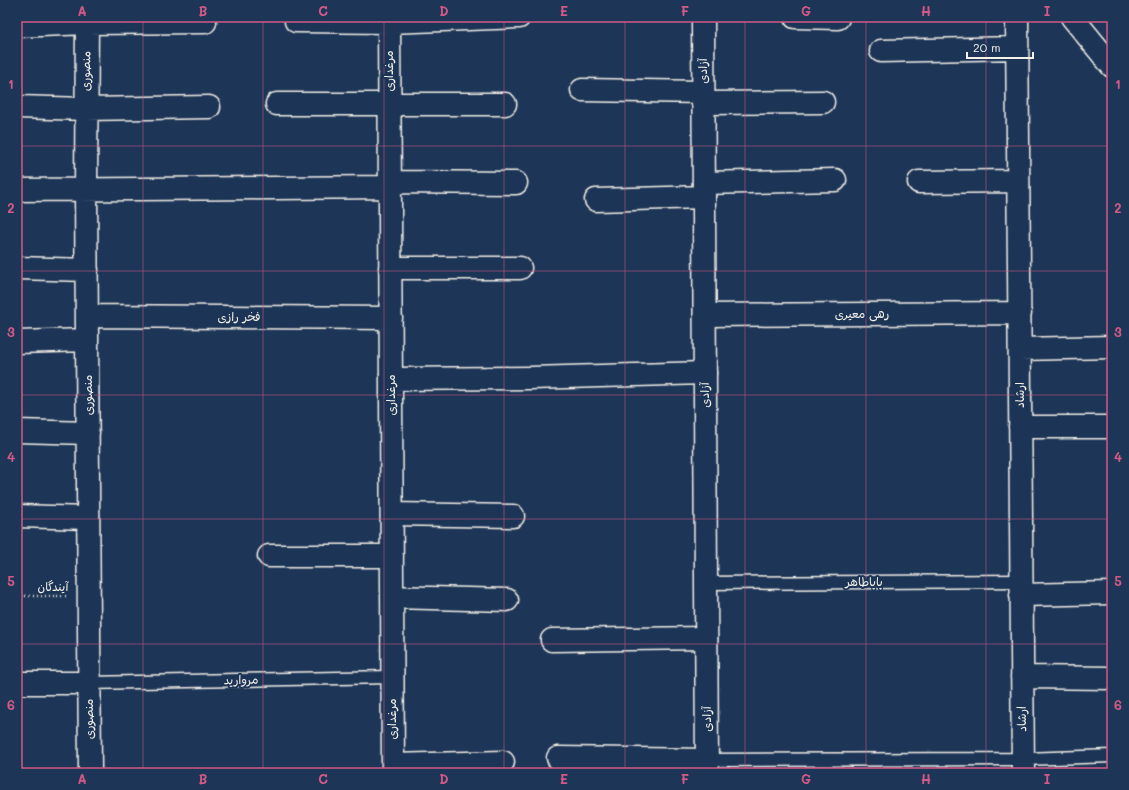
<svg xmlns="http://www.w3.org/2000/svg" width="1129" height="790" font-family="Mali,'Playpen Sans Arabic',sans-serif">
<style>
.lines{fill:none;stroke-linecap:round;stroke-linejoin:round}
.service-casing{stroke:#f4f1e8;stroke-width:15}
.minor-casing{stroke:#f4f1e8;stroke-width:25}
.tertiary-casing{stroke:#f4f1e8;stroke-width:25}
.path{stroke:#f4f1e8;stroke-width:2.5;stroke-dasharray:1 3;stroke-linecap:butt}
.service{stroke:#1d3557;stroke-width:12}
.minor{stroke:#1d3557;stroke-width:22}
.tertiary{stroke:#1d3557;stroke-width:22}
.grid{fill:none;stroke:#d15985;stroke-width:1;stroke-opacity:0.55}
.labels{text-anchor:middle;stroke-width:4;stroke-linejoin:round;paint-order:stroke}
.street-label{font-size:12px;fill:#f4f1e8;stroke:#1d3557}
.neatline{fill:none;stroke:#d15985;stroke-width:1.5}
.grid-label{font-size:13px;text-anchor:middle;font-weight:bold;fill:#d15985}
</style>
<rect width="100%" height="100%" fill="#1d3557"/>
<filter id="ink" filterUnits="userSpaceOnUse"><feTurbulence type="fractalNoise" baseFrequency=".025" numOctaves="2"/><feDisplacementMap in="SourceGraphic" scale="8" xChannelSelector="R" yChannelSelector="G"/><feConvolveMatrix kernelMatrix="1 2 1 2 8 2 1 2 1" color-interpolation-filters="sRGB"/></filter>
<g filter="url(#ink)">
<g class="lines">
<!-- service casing -->
<g class="service-casing">
<path id="service" d="M706,583l315,-2
M89,683l303,-6
M707,760l316,-1 89,-3"/>
</g>
<!-- minor casing -->
<g class="minor-casing">
<path id="minor" d="M87,17l-1,173 4,583
M389,17l4,756
M795,17l43,1
M1017,17l6,756
M296,21l93,1 130,-5
M17,26l70,-3 118,-1
M881,51l136,-3
M582,90l121,2
M703,103l120,-1
M277,104h228
M17,107l69,2 123,-2
M390,182l126,1
M919,182l99,-1
M704,183l131,-3
M17,190l373,-3
M596,200l108,-3
M17,268l70,2
M390,268h130
M705,315l315,-2
M87,316l304,2
M17,342l70,-2
M1020,349l92,-2
M391,379l140,-1 174,-5
M1020,427h92
M17,431l71,2
M392,514l121,2
M17,516l71,2
M269,556h123
M1021,595l91,-2
M392,597l115,3
M552,640l154,-2
M1022,677l90,1
M17,683h72
M558,758l149,2
M393,765l110,-3"/>
</g>
<!-- tertiary casing -->
<g class="tertiary-casing">
<path id="tertiary" d="M703,17l4,756
M1072,17l40,49"/>
</g>
<!-- path -->
<path class="path" d="M17,596h49"/>
<!-- service -->
<use href="#service" class="service"/>
<!-- minor -->
<use href="#minor" class="minor"/>
<!-- tertiary -->
<use href="#tertiary" class="tertiary"/>
</g>
</g>
<!-- grid -->
<path class="grid" d="M143,17v756M263,17v756M384,17v756M504,17v756M625,17v756M745,17v756M866,17v756M986,17v756M17,146h1095M17,271h1095M17,395h1095M17,519h1095M17,644h1095"/>
<g class="labels">
<!-- street labels -->
<g class="street-label">
<text transform="translate(86 71) rotate(-89)" y="4">منصوری</text>
<text transform="translate(389 71) rotate(-90)" y="4">مرغداری</text>
<text transform="translate(703 71) rotate(-90)" y="4">آزادی</text>
<text x="862" y="318">رهی معیری</text>
<text x="239" y="321">فخر رازی</text>
<text transform="translate(88 395) rotate(-90)" y="4">منصوری</text>
<text transform="translate(391 395) rotate(-90)" y="4">مرغداری</text>
<text transform="translate(705 395) rotate(-90)" y="4">آزادی</text>
<text transform="translate(1020 395) rotate(-90)" y="4">ارشاد</text>
<text x="864" y="586">باباطاهر</text>
<text x="53" y="591">آیندگان</text>
<text transform="translate(241 680) rotate(-1)" y="4">مروارید</text>
<text transform="translate(89 719) rotate(-90)" y="4">منصوری</text>
<text transform="translate(392 719) rotate(-90)" y="4">مرغداری</text>
<text transform="translate(707 719) rotate(-90)" y="4">آزادی</text>
<text transform="translate(1022 719) rotate(-91)" y="4">ارشاد</text>
</g>
</g>
<!-- margin -->
<rect width="1129" height="790" fill="none" stroke="#1d3557" stroke-width="44"/>
<!-- scale -->
<path d="M967 52v6h66v-6" fill="none" stroke="#f4f1e8" stroke-width="2"/>
<text x="973" y="52" font-size="12" fill="#f4f1e8" stroke="#1d3557" stroke-width="3" paint-order="stroke">20 m</text>
<rect x="22" y="22" width="1085" height="746" class="neatline"/>
<g class="grid-label">
<text x="82" y="16">A</text>
<text x="203" y="16">B</text>
<text x="323" y="16">C</text>
<text x="444" y="16">D</text>
<text x="564" y="16">E</text>
<text x="685" y="16">F</text>
<text x="806" y="16">G</text>
<text x="926" y="16">H</text>
<text x="1047" y="16">I</text>
<text x="11" y="89">1</text>
<text x="1118" y="89">1</text>
<text x="11" y="213">2</text>
<text x="1118" y="213">2</text>
<text x="11" y="337">3</text>
<text x="1118" y="337">3</text>
<text x="11" y="462">4</text>
<text x="1118" y="462">4</text>
<text x="11" y="586">5</text>
<text x="1118" y="586">5</text>
<text x="11" y="710">6</text>
<text x="1118" y="710">6</text>
<text x="82" y="784">A</text>
<text x="203" y="784">B</text>
<text x="323" y="784">C</text>
<text x="444" y="784">D</text>
<text x="564" y="784">E</text>
<text x="685" y="784">F</text>
<text x="806" y="784">G</text>
<text x="926" y="784">H</text>
<text x="1047" y="784">I</text>
</g>
</svg>
